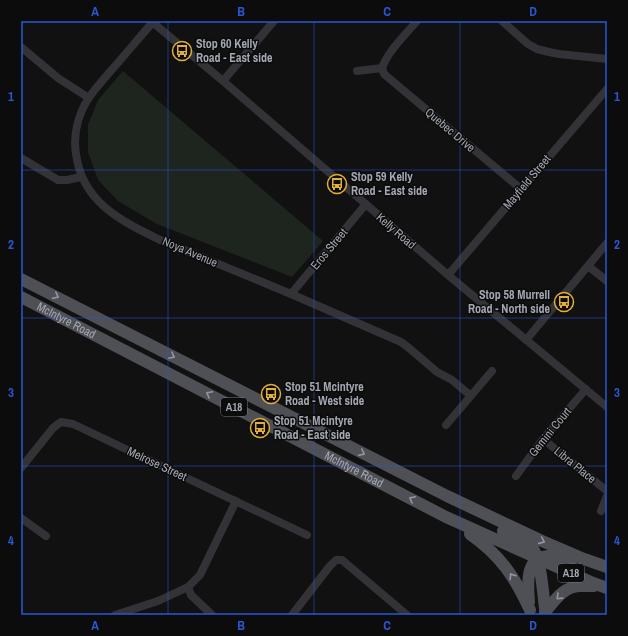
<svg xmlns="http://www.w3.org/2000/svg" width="628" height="636" font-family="'Archivo Narrow',sans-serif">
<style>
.green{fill:#1e251f}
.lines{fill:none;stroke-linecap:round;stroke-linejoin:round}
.minor{stroke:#333337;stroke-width:8}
.primary{stroke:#4f5056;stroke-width:12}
.oneway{stroke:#9396a0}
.grid{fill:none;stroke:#2a57d4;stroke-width:1;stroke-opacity:0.55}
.labels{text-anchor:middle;stroke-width:3;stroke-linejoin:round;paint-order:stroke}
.shield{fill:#0c0c0d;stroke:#767980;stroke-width:1}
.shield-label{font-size:11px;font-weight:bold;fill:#a4a8b2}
.poi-label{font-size:12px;font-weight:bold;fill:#a4a8b2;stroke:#0c0c0d;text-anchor:start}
.street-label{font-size:12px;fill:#a4a8b2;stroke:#0c0c0d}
.neatline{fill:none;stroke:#2a57d4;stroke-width:1.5}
.grid-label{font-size:13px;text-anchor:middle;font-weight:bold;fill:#2a57d4}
</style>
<rect width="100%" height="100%" fill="#111112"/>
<!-- green -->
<path class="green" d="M123,71l200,170 -31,36 -135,-53 -39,-23 -20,-21 -10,-28v-27l10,-25z"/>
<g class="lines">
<!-- minor -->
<path class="minor" d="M151,21l72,60 225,194 159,132
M417,21c-11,13 -29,30 -35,47l2,6 137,115
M502,21l26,23 9,5 12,3 10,2 48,5
M153,22c-15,17 -29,34 -44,51 -7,8 -15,17 -21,26 -10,16 -15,36 -12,55 6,47 43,66 82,85l133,55 110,48 8,6 28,24 15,8 19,16
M21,47l37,31 31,20
M357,71l25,-3
M223,81l51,-60
M21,158l37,22h9l14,-3
M588,266l19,15
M448,275l159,-186
M291,294l75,-90
M526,340l81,-97
M446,425l46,-54
M543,439l64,52
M21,468l32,-40 8,-6 12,2 234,111
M516,476l27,-37 43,-50
M601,511l6,-15
M21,518l25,18
M188,587l3,8 21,20
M115,615l43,-14 30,-14 12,-12 36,-74
M292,615l37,-48 7,-7h6l65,55"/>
<!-- primary -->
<g class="primary">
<path d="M21,279l426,217 95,45 42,18 23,8"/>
<path id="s1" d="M21,297l425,220 147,66 14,5"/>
<path d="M503,531c8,4 21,10 28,15 11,11 12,53 15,69"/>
<path d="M470,534c30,21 45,43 60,76"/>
<path d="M529,602c-1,-16 -5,-44 19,-46 8,-1 16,1 25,2"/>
<path d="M545,612c10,-12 19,-26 36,-26 4,0 9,0 13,0"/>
</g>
</g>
<!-- one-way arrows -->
<defs><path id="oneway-chevron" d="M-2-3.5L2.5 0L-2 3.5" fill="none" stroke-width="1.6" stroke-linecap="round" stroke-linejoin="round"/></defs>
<g class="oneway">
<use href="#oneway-chevron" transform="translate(56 296) rotate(27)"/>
<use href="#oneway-chevron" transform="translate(172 356) rotate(27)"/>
<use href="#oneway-chevron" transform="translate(209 394) rotate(-153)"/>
<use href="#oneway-chevron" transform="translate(362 453) rotate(27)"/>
<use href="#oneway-chevron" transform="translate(412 499) rotate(-153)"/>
<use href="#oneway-chevron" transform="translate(542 541) rotate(24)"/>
<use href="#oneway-chevron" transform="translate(512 576) rotate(-123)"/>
<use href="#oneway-chevron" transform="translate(559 597) rotate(136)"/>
</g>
<!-- grid -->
<path class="grid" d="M168,21v594M314,21v594M460,21v594M21,170h586M21,318h586M21,466h586"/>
<!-- icons -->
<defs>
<g id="bus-ring" transform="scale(1)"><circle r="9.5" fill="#0c0c0d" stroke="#e3ae39" stroke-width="1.5"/><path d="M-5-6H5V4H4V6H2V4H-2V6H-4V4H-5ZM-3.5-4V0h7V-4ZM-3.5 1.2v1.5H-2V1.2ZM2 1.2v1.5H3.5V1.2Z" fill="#e3ae39"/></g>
</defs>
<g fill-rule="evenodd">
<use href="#bus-ring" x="182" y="51"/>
<use href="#bus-ring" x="337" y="184"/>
<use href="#bus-ring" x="564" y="302"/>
<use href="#bus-ring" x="271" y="394"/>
<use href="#bus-ring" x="260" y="428"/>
</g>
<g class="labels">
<!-- shield labels -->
<g class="shield">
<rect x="221" y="398" width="26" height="18" rx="3"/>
<rect x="558" y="564" width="26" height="18" rx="3"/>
</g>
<g class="shield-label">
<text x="234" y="411">A18</text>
<text x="571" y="577">A18</text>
</g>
<!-- poi labels -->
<g class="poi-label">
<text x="196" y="48">Stop 60 Kelly<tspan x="196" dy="14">Road - East side</tspan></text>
<text x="351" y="181">Stop 59 Kelly<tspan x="351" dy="14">Road - East side</tspan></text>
<text x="550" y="299" text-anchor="end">Stop 58 Murrell<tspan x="550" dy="14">Road - North side</tspan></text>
<text x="285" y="391">Stop 51 Mcintyre<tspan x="285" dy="14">Road - West side</tspan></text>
<text x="274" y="425">Stop 51 Mcintyre<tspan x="274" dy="14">Road - East side</tspan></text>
</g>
<!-- street labels -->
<g class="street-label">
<text transform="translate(450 130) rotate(40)" y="4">Quebec Drive</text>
<text transform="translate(527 182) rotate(-50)" y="4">Mayfield Street</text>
<text transform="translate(396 231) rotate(41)" y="4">Kelly Road</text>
<text transform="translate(329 249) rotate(-50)" y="4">Eros Street</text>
<text transform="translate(190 252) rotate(23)" y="4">Noya Avenue</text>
<text dy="4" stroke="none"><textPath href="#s1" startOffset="51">McIntyre Road</textPath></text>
<text transform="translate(550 432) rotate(-51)" y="4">Gemini Court</text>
<text transform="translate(157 464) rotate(25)" y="4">Melrose Street</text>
<text transform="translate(575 465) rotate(39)" y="4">Libra Place</text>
<text dy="4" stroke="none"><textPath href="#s1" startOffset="375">McIntyre Road</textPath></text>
</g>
</g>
<!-- border -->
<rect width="628" height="636" fill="none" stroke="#0c0c0d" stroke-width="44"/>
<rect x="22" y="22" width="584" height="592" class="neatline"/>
<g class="grid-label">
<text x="95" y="16">A</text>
<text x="241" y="16">B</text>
<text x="387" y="16">C</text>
<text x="533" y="16">D</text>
<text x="11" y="101">1</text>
<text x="617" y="101">1</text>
<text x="11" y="249">2</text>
<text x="617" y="249">2</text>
<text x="11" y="397">3</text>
<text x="617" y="397">3</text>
<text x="11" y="545">4</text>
<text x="617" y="545">4</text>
<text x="95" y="630">A</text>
<text x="241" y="630">B</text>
<text x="387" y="630">C</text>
<text x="533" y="630">D</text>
</g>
</svg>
